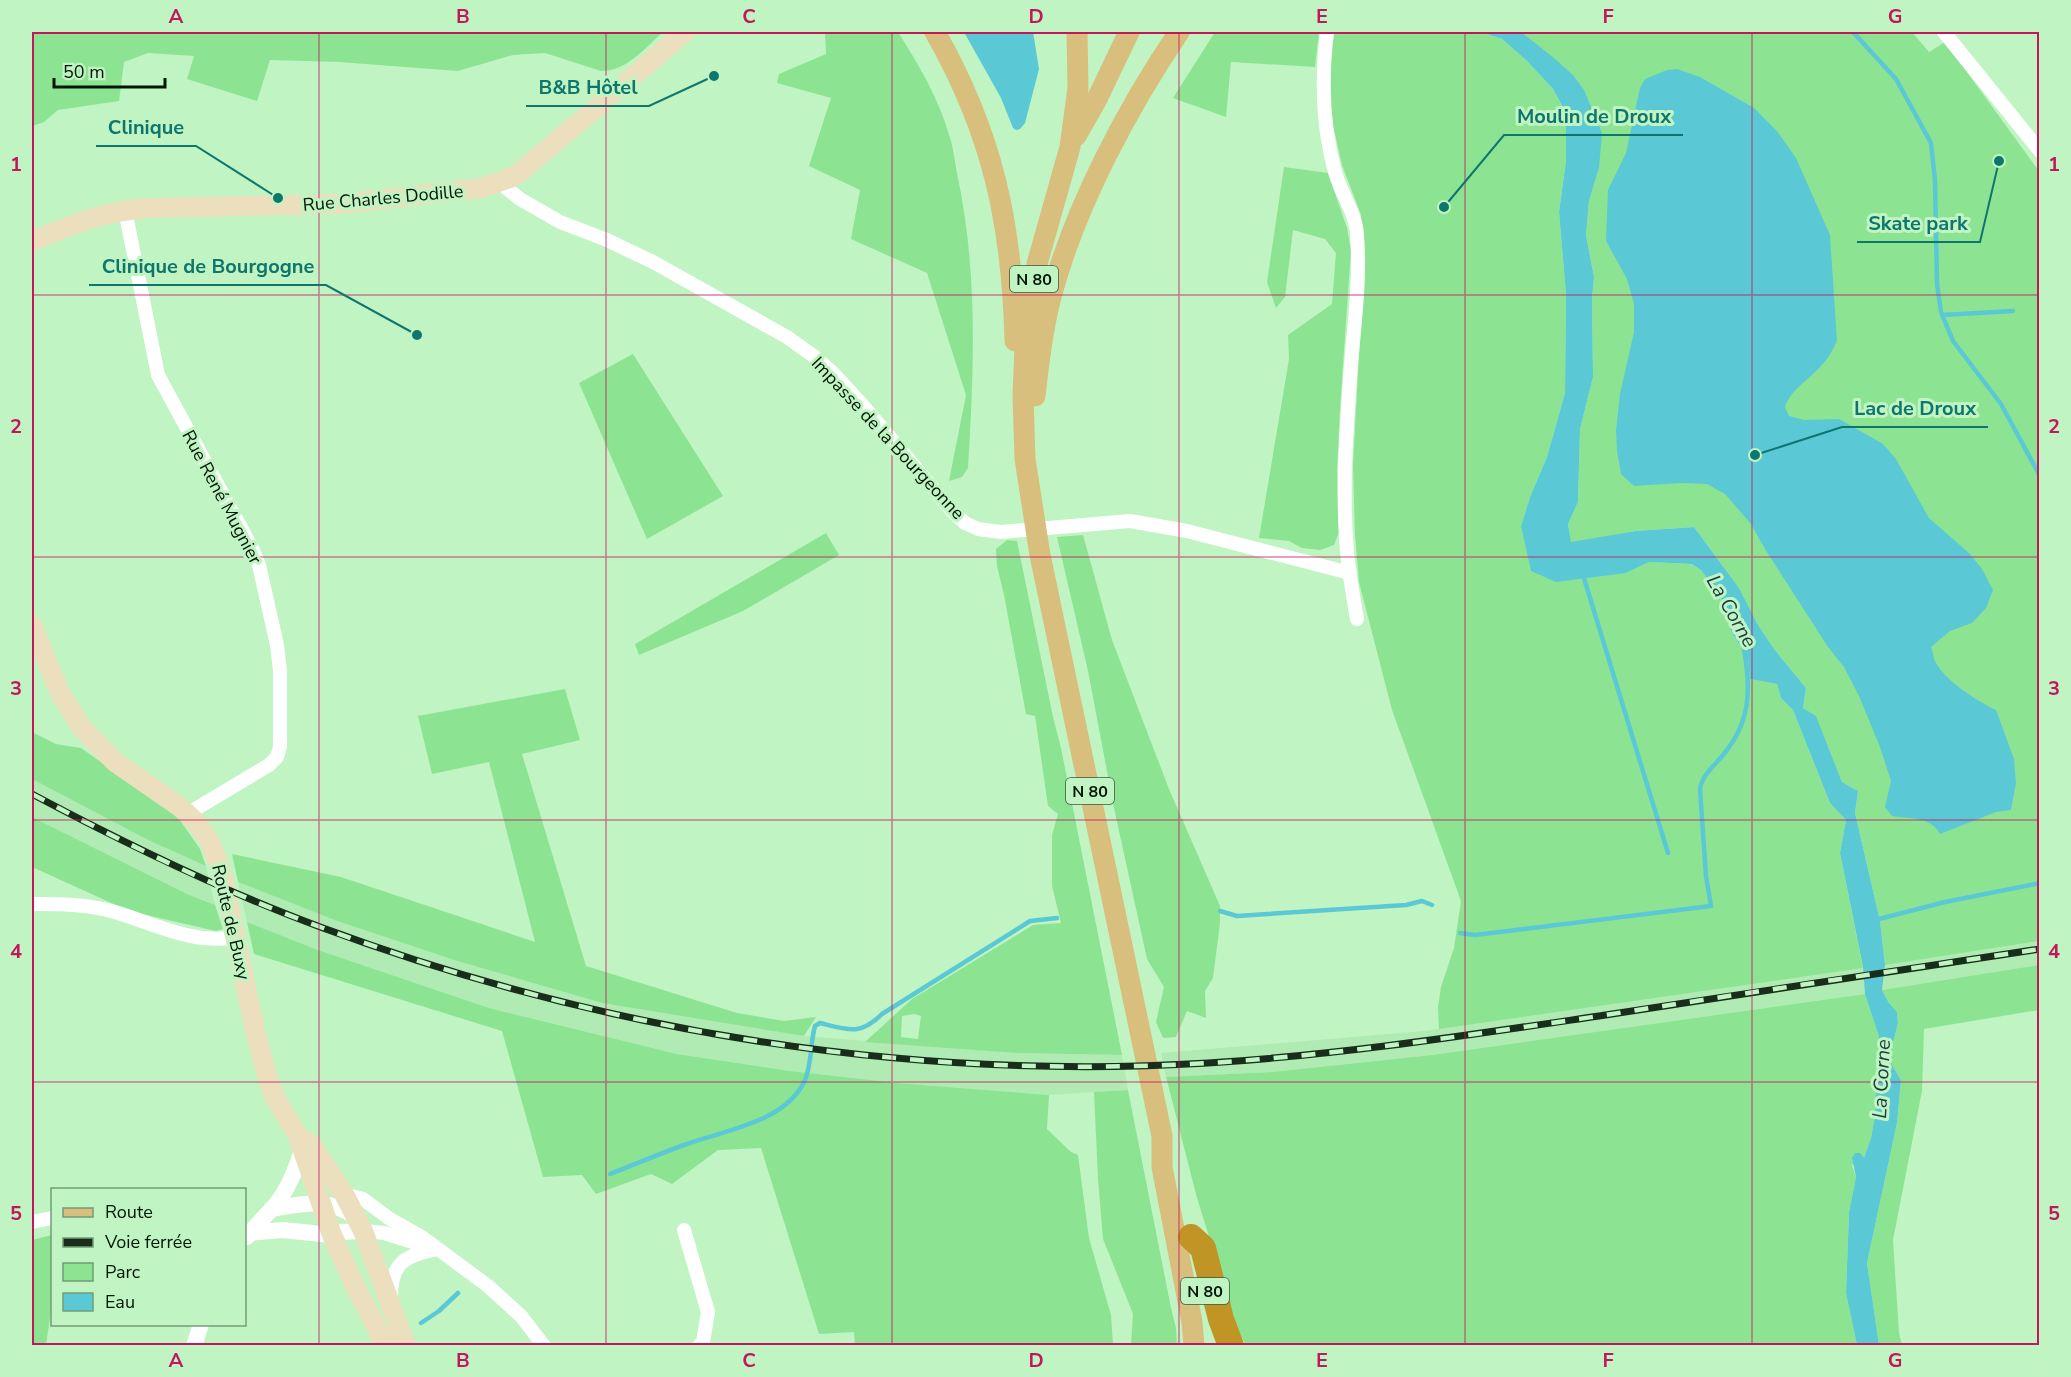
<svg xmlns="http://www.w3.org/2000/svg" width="2071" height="1377" font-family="'Nunito Sans',sans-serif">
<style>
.built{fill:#b0ebb3}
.green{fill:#8ce493;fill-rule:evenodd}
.water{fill:#5bc8d5}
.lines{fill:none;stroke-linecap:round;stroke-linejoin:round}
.stream{stroke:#5bc8d5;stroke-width:4.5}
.minor{stroke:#fff;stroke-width:14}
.tertiary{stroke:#fff;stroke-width:16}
.secondary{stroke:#ecdfbe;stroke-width:20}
.primary{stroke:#d9bf7d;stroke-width:21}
.motorway{stroke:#c09526;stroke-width:26}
.rail-casing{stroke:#182d1a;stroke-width:7}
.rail{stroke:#c0f4c2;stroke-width:4.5;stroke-dasharray:14;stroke-linecap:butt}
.grid{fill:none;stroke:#c2185b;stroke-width:1.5;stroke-opacity:0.55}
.labels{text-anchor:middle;stroke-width:6;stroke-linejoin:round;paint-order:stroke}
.shield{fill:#c0f4c2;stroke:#3c583e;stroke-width:1.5}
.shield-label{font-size:16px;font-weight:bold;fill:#031505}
.street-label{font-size:18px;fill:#031505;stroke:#c0f4c2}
.water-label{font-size:20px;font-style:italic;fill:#1c3d41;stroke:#c0f4c2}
.leader{fill:none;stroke:#0f766e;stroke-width:2}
.callout-dot{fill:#0f766e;stroke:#c0f4c2;stroke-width:2}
.callout-label{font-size:20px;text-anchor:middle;font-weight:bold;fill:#0f766e;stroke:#c0f4c2;stroke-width:6;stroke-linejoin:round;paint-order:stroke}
.neatline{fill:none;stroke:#c2185b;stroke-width:2}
.grid-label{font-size:20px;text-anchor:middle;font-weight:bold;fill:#c2185b}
</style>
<rect width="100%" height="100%" fill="#c0f4c2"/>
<!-- built -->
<path class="built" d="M32,779l116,61 58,26 9,39 -28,-11 -155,-77z
M238,882l99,39 117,39 148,43 202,33 212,17 106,2 6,35 -79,5 -151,-12 -108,-12 -113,-17 -188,-46 -171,-58 -71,-28z
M2039,941v24l-157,25 3,-25z
M1857,968h6l2,26 -433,61 -160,17 -106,5 -5,-24 263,-22z"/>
<!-- green -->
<path class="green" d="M32,32h631c-18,16 -36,39 -62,39l-56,-18 -32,2 -55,16 -119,-9 -69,-2 -13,41 -70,-22 7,-23 -46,-3 -24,9 -5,39 -61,9 -14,12 -12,4z
M825,32h73c21,33 41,67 52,106 4,12 5,26 8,40 20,97 16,191 10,290l-6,9 -13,4 17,-86 -39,-122 -76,-34 9,-49 -51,-24 22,-68 -54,-15 2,-9 47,-20z
M1215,32h104l-4,35 -84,-5 -5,55 -53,-19z
M1334,32h147l21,7 25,22 26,28 13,24v48l-7,51 7,82 -1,99 -18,64 -17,40 -9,29 105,47 23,-11 41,2 11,6 22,31 9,32 16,26 2,20 27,5 4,14 12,12 37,93 16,17 -6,33 23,115 -424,61 -1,-22 3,-20 13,-39 7,-47 -69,-191 -33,-128 -4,-47 -2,-70 10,-187 -2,-63 -19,-50 -12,-53v-43z
M1521,32h391l17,20 16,-10 94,129v770l-154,24 -5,-44 -25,-108 3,-22 -16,-9 -26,-65 -13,-9 3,-20 -32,-39 -16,-24 -19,-37 -45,-61 -58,4 -65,12 -3,-19 10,-22 2,-73 13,-52 -1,-78 2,-22 -8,-42 3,-34 10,-33 -26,-93z
M1284,167l44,6 19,55 4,22 -11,159 -3,62 2,61 -5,13 -14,5 -18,-2 -13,-7 -30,-3 30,-179 -1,-24 44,-31 4,-51 -11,-14 -32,-9 -8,67 -9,11 -9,-26z
M633,354l90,142 -76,43 -68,-156z
M826,533l13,22 -96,56 -104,44 -4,-11z
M1083,535l29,105 57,149 51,117v17l-7,55 -8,13 1,27 -19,-7 -11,26 -13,1 -7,-16 8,-35 -17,-28 -33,-151 -26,-137 -31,-134z
M1007,540l10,1 36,176 8,31 61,307 -106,-2 -151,-11 47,-43 121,-74 28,-2 -9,-37v-51l6,-21 -10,-8 -13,-90 -9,-2 -22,-119 -7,-29 -1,-17zM914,1014l7,2 -3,23 -17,-2 1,-21z
M565,689l15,51 -58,14 64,212 151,47 47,8 32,-4 -12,19 -202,-33 -148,-43 -117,-39 -99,-39 -6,-28 109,23 194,65 -46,-180 -57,12 -14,-58z
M32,732l24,12 25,4 96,68 23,33 6,17 -58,-26 -116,-61z
M32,817l155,77 28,11 8,24 -7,2 -87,-20 -97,-44z
M247,922l71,28 171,58 188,46 113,17 108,12 151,12 -2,34 24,23 7,3 11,83 22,77 2,30 -258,1 -1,-14 -35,2 -58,-186 -43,2 -46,34 -21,-10 -55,20 -14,-19 -39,2 -41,-146 -248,-77z
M2039,965v45l-115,19 -2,62 -29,149 6,93 3,12h-23l-12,-82 30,-140 4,-43 -9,-15v-18l6,-24 -1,-11 -8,-9 -7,-13z
M1865,994l14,43 -4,79 -4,22 -7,20 -12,7 4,12 -7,35 -3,80 11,53h-611l-7,-12 -42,-135 -31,-121 106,-5 160,-17z
M1128,1090l43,218 5,20 1,17h-46l2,-31 -30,-75 -5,-60 -4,-87z
M52,1235v69l-6,41h-14v-105z"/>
<!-- water -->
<path class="water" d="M964,32h69l6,37 -14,54 -5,6 -4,1 -3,-2 -12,-30z
M1481,32h40l33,26 19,17 11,15 18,43 -3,35 -10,33 -3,34 8,42 -2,22 1,78 -13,52 -2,73 -10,22 3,18 65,-11 58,-4 45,61 19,37 16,24 32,39 -3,20 13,8 26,66 16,9 -3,22 25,108 5,44 -3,25 7,13 8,9 1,11 -6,24v18l9,15 -4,43 -30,140 12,82h-22l-11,-52 3,-81 7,-35 -4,-19 3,-5h5l4,5 7,-20 4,-22 4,-79 -14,-43 -2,-27 -23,-114 6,-33 -16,-17 -37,-93 -12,-12 -4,-14 -27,-5 -2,-20 -16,-26 -9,-32 -22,-31 -10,-6 -42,-2 -23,11 -70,9 -25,-11 -10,-45 9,-29 17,-40 18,-64 1,-99 -7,-82 7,-51v-48l-13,-24 -26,-28 -25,-22z
M1677,69l23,8 54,31 23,23 19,27 34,77 7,106c-5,10 -9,18 -16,25 -12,14 -30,23 -36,41l4,9 15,4 35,-1 44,25 13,15 33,59 41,36 12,15 11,21 -7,18 -14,15 -22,8 -19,16c2,4 2,10 4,14 10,20 42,40 61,49l18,49 2,24 -5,27 -15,2 -56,22c-9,-18 -31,-15 -48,-18l-7,-9 6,-26 -11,-34 -21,-51 -15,-29 -16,-20 -63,-98 -14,-25 -26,-30 -18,-10 -26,-1 -47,3 -13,-12 -4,-23 -1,-20 4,-37 14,-62v-28l-7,-25 -21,-38 2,-51 18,-37 14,-65 5,-9 22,-9z"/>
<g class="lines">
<!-- stream -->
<path class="stream" d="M1853,32l43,47 35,64 4,37 2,104 4,28 12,29 48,63 39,72
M1942,315l71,-4
M1583,575l85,278
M1220,911l17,5 169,-11 16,-4 10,4
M1875,920l70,-18 95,-19
M1460,933l15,2 236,-29 -5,-30 -6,-87c2,-14 15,-24 23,-34 28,-33 28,-66 21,-106
M610,1174c26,-10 51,-21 77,-30 39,-14 99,-22 118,-64 7,-16 5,-37 10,-54l5,-3c28,7 40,13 62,-9l148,-93 27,-3
M421,1323l18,-12 19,-18"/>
<!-- minor -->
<path class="minor" d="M1327,32c-6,49 -5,95 9,143 6,20 20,39 21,60 4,48 -4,96 -7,144 -4,57 -8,116 -3,172 2,23 6,45 10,68
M1944,32l96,119
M500,183l20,16 40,23 47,18 46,22 134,75 28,20 19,17 32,35 87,103 12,11 13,6 23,3 129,-11 57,10 163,42
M125,210l33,165 94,173 7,17 18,80 3,26v76l-3,10 -8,8 -82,49
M32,904c27,0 56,0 83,8 40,12 78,33 121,25
M344,1194l19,5 27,20 32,18 66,49 33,30 23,30
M32,1222l20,-4
M684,1230l24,82 -5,30 -4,4
M363,1231l21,2 45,14
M391,1297c0,-34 14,-42 46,-48"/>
<!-- tertiary -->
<path class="tertiary" d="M271,1209c33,-6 58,-12 86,9
M249,1233l33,-3 50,5 8,-3 23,-1
M247,1237c9,-12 15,-18 25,-28 15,-17 23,-37 30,-59
M194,1346l7,-22"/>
<!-- secondary -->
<path class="secondary" d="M32,241c41,-17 69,-29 114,-33l195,-4 140,-16 32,-11 12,-9 160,-136
M32,625l28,68 22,35 33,34 65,45 16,15 14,20 11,28 35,165 12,44 7,19 23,38 34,99 26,57 28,54
M298,1136l13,8 33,50 19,37 43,115"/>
<!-- primary -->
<path class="primary" d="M935,32c58,102 77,192 80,309
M1077,32l1,56 -8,59 -33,117 -12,83 -2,49 2,63 15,96 122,581v31l30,155 2,24
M1076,136l21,-37 32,-67
M1035,396c4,-35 8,-70 17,-103 24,-88 76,-186 127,-261"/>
<!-- motorway -->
<path class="motorway" d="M1191,1237l12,11 18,71 10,27"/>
<!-- rail casing -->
<g class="rail-casing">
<path id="rail" d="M32,794c94,50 190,97 291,134 281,104 585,153 885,135 131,-8 261,-28 391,-47 147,-23 294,-45 441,-67"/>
</g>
<!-- rail -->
<use href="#rail" class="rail"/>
</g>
<!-- grid -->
<path class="grid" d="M319,32v1314M606,32v1314M892,32v1314M1179,32v1314M1465,32v1314M1752,32v1314M32,295h2008M32,557h2008M32,820h2008M32,1082h2008"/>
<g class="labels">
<!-- shield labels -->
<g class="shield">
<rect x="1010" y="266" width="48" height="26" rx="4.5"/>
<rect x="1066" y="778" width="48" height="26" rx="4.5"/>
<rect x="1181" y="1278" width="48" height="26" rx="4.5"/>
</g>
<g class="shield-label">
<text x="1034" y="285">N 80</text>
<text x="1090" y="797">N 80</text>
<text x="1205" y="1297">N 80</text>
</g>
<!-- street labels -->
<g class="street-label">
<text transform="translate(383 198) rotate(-5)" y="6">Rue Charles Dodille</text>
<text transform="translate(888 438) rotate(47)" y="6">Impasse de la Bourgeonne</text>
<text transform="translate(222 497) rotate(62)" y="6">Rue René Mugnier</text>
<text transform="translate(231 922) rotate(77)" y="6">Route de Buxy</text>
</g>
<!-- water labels -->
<g class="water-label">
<text transform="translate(1732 611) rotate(60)" y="7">La Corne</text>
<text transform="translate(1881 1079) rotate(-87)" y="7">La Corne</text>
</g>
</g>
<!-- callouts -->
<path class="leader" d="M714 76L649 106H526M1444 207L1504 135H1683M278 198L196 146H96M1999 161L1980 242H1857M417 335L326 285H89M1755 455L1842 427H1988"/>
<g class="callout-dot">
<circle cx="714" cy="76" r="6"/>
<circle cx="1444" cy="207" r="6"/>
<circle cx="278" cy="198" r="6"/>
<circle cx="1999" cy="161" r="6"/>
<circle cx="417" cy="335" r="6"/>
<circle cx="1755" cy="455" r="6"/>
</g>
<g class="callout-label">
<text x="588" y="94">B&amp;B Hôtel</text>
<text x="1594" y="123">Moulin de Droux</text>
<text x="146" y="134">Clinique</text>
<text x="1918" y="230">Skate park</text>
<text x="208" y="273">Clinique de Bourgogne</text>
<text x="1915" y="415">Lac de Droux</text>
</g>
<!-- border -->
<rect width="2071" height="1377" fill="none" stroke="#c0f4c2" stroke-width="66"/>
<!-- legend -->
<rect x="51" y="1188" width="195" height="138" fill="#c0f4c2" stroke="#749b76" stroke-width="1.5"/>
<rect x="63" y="1208" width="30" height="9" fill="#d9bf7d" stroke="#749b76" stroke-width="1.5"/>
<text x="105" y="1218" font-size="18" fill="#031505">Route</text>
<rect x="63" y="1238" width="30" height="9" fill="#182d1a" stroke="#749b76" stroke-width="1.5"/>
<text x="105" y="1248" font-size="18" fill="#031505">Voie ferrée</text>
<rect x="63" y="1263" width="30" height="18" fill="#8ce493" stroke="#749b76" stroke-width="1.5"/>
<text x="105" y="1278" font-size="18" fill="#031505">Parc</text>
<rect x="63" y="1293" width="30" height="18" fill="#5bc8d5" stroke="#749b76" stroke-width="1.5"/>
<text x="105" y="1308" font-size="18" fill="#031505">Eau</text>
<!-- scale -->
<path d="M54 78v9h111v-9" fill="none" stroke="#031505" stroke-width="3"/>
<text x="63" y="78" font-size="18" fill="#031505" stroke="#c0f4c2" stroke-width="4.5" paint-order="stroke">50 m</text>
<rect x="33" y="33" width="2005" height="1311" class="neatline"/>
<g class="grid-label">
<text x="176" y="23">A</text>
<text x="463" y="23">B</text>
<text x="749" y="23">C</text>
<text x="1036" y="23">D</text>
<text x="1322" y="23">E</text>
<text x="1608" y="23">F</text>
<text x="1895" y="23">G</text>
<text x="16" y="171">1</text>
<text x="2054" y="171">1</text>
<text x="16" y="433">2</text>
<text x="2054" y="433">2</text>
<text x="16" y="695">3</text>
<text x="2054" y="695">3</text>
<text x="16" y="958">4</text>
<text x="2054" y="958">4</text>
<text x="16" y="1220">5</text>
<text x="2054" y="1220">5</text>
<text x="176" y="1367">A</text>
<text x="463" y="1367">B</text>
<text x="749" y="1367">C</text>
<text x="1036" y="1367">D</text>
<text x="1322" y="1367">E</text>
<text x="1608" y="1367">F</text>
<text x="1895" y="1367">G</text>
</g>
</svg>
